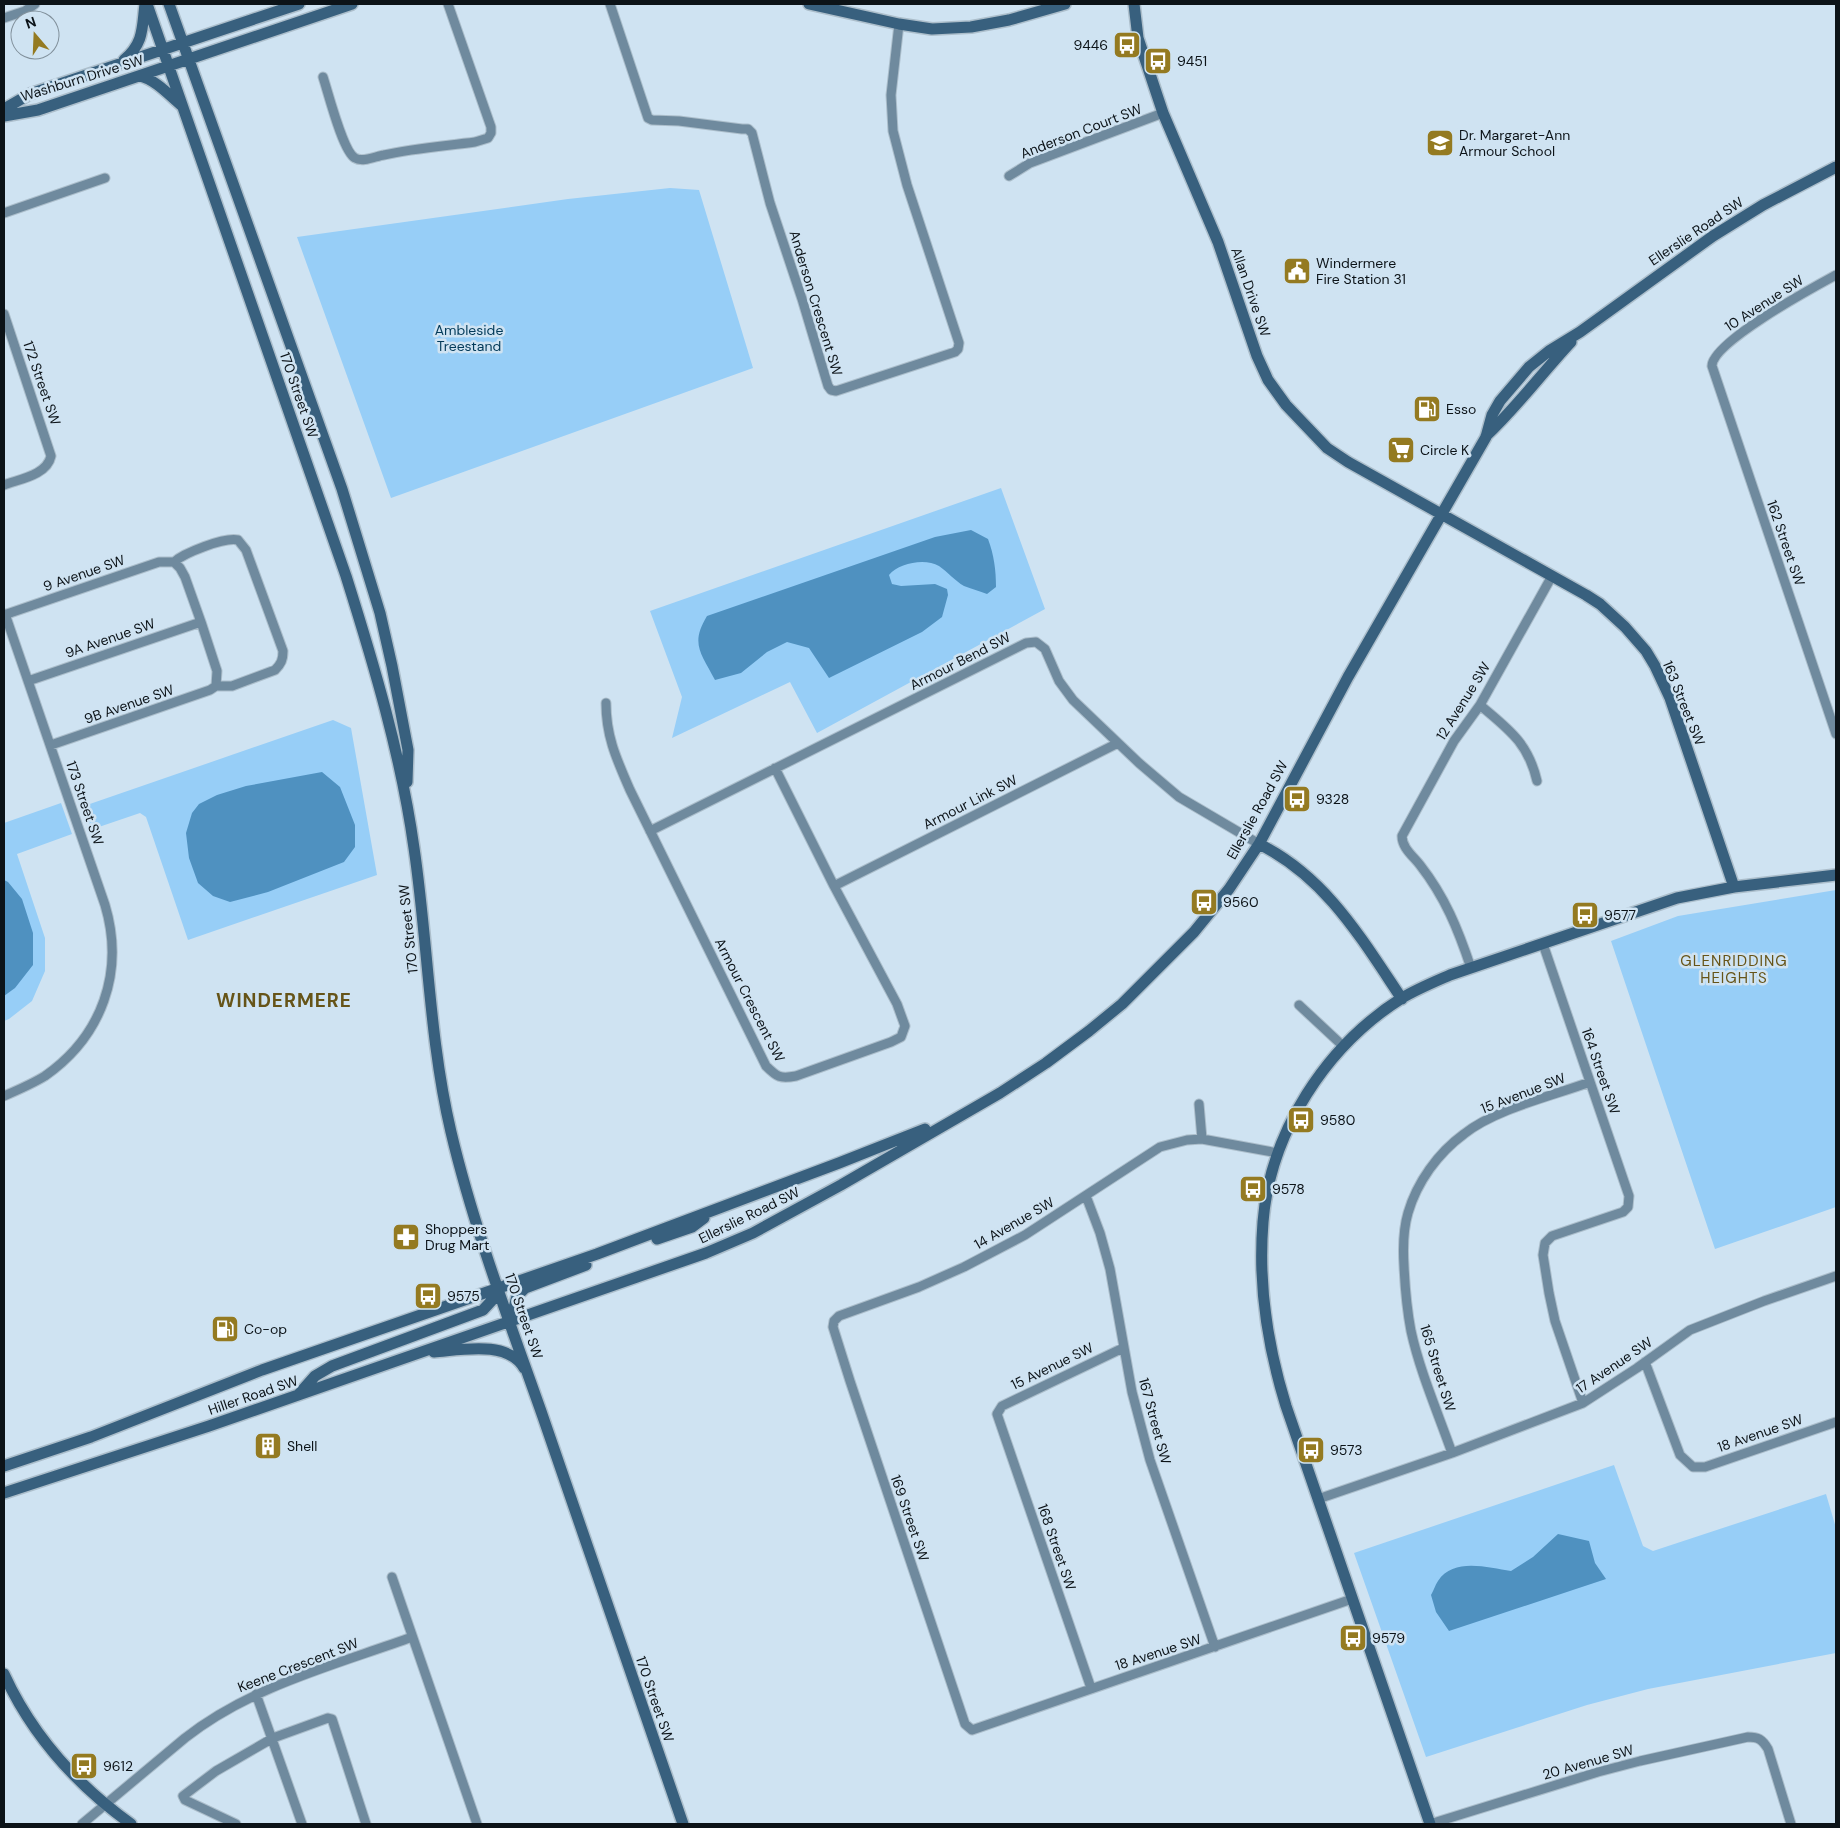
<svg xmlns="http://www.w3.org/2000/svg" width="1840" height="1828" font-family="'DM Sans',sans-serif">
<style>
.green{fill:#97cef7}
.water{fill:#4f91c0}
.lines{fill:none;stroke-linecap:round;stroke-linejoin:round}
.street-casing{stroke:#acbecb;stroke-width:11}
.secondary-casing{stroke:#acbecb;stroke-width:14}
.street{stroke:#6f8a9e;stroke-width:9}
.secondary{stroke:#38607e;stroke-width:11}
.labels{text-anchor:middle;stroke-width:5;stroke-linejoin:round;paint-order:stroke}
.poi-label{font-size:14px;fill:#0c1318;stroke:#cfe3f2;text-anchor:start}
.street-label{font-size:14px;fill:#0c1318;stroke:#cfe3f2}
.park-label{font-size:14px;fill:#023a59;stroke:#cfe3f2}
.neighbourhood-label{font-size:15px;letter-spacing:1px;fill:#665418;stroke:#cfe3f2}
.district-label{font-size:19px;font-weight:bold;letter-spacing:1px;fill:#665418;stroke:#cfe3f2}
</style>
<rect width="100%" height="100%" fill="#cfe3f2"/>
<!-- green -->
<path class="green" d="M670,188l29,2 54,178 -362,130 -94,-261 271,-38z
M1001,488l44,121 -228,124 -27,-51 -118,56 10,-41 -32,-86z
M333,720l18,8 26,147 -189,65 -42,-123 -6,-4 -50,17 -6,-24z
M61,803l11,31 -55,20 28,84v33l-13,30 -23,18 -5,2v-198z
M1836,890v317l-121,42 -104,-308 67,-25z
M1614,1465l29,81 10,5 173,-57 10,34v125l-188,36 -61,16 -161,52 -72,-204z"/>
<!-- water -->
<path class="water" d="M971,530l17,9c6,16 8,31 8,48l-9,7c-7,-3 -16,-5 -23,-8 -9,-5 -16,-14 -25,-20 -14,-8 -40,-3 -50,9l3,9 9,2 34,-2 12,5 1,6 -6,22 -20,15 -93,46 -20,-30 -22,-6 -20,10 -26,21 -26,7c-14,-27 -25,-36 -8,-64l228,-79z
M322,772l18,15 15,38v22l-11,15 -76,30 -38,10 -17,-6 -15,-13 -9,-25 -3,-25 6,-20 7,-9 18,-9 29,-9z
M4,880l4,2 14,17 11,34v32l-18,23 -11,8z
M1558,1534l31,7 6,22 11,16 -157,52 -13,-19 -5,-17c3,-5 4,-10 7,-14 16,-24 50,-13 73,-10l22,-14z"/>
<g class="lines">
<!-- street casing -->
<g class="street-casing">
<path id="street" d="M610,4l38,114 4,2 27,1 63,8h6l4,4 18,70 32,96 26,87 3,4 5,1 119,-39 3,-3 1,-6 -52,-158 -14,-54 -2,-36 8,-71
M4,18l21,-7 10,-7
M323,77c5,15 20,75 32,81 8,5 21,-2 29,-3 30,-7 61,-9 91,-13l13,-4 3,-5v-6l-43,-123
M1009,176l21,-13 133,-50
M4,213l101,-35
M1836,275c-22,12 -124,67 -124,91l124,368
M4,314l47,142c-4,19 -31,23 -47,29
M174,562c10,-9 50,-25 64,-22l8,10 37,101c0,9 -2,13 -8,19l-43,16h-16
M174,562l6,6 5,9 16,45 16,49 -1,15
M4,615l155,-53h15
M28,681l173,-59
M606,703c0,34 11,57 24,87l136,276c11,11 14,13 30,10l95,-34 10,-5 4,-11 -8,-22 -63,-118 -59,-118
M1480,705c28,24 48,37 57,76
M51,745l159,-55 6,-4
M650,831l376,-188 10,-1 9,7 14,32 14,19 66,63 40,34 80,47
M834,886l284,-143
M1543,944l86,252 -1,11 -5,5 -71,24 -7,7 -2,12 6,38 6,28 28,82
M1471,968c-13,-39 -26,-71 -51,-103 -7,-9 -18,-17 -18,-29l52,-95 26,-36 72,-129
M1299,1005l44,41
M4,1096c14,-6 28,-12 41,-20 57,-40 80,-104 60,-171l-100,-291
M1199,1104l3,35
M1278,1153l-76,-14 -15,1 -27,7 -135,88 -61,32 -45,20 -80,29 -5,5 -1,6 17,54 115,343 7,6 380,-131
M1086,1196l14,37 10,36 22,123 18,68 65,187
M1645,1362l35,93 13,12h12l131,-45
M1452,1453c-14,-40 -32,-81 -41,-122 -4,-21 -6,-43 -7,-65 -1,-16 -1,-36 4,-53 9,-31 30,-60 56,-79 31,-25 88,-38 126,-52
M1318,1499l134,-46 131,-50 54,-35 53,-38 74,-29 72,-25
M392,1577l85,247
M1091,1688l-94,-274 5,-8 121,-58
M256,1694l46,130
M82,1824l103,-86c66,-52 150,-73 227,-101
M236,1824l-51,-24 -2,-4 33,-25 57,-33 55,-20 4,1 34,105
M1430,1824l168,-52 42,-11 108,-24c10,0 14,2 20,12l23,75"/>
</g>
<!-- secondary casing -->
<g class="secondary-casing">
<path id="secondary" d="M147,4l199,572c28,89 55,179 68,272 14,94 15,191 37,284 23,97 59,191 92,285 47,136 93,272 140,407
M169,4l173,485 38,124 12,53 16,84 -1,32
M809,4l90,20 33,5 39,-2 38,-7 56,-16
M1134,4l4,34 25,75 55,129 39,114 11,24 18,25 41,43 21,14 238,133 14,9 25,23 21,24 9,15 15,32 64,189
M124,60c20,-17 18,-32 21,-56
M140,76c16,4 29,19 41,29
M4,109l26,-15 269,-90
M4,116l34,-6 314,-106
M1486,436c31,-29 56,-63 85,-94
M1259,844c67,33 102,94 143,155
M657,1239l35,-12 12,-9
M511,1320l6,-24 8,-8 61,-23
M434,1352c27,-2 74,-12 90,16
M299,1394l16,-18 17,-10 151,-56 13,-14 2,-9
M4,1466l87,-29 171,-67 335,-116 242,-91 86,-34
M4,1493l205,-67 497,-173 47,-20 88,-48 159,-92 46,-30 43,-32 33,-27 72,-72 35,-43 30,-45 89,-167 138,-240 6,-22 8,-14 29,-34 20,-16 31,-19 133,-96 50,-31 73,-38
M4,1674c28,61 73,111 127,150
M1430,1824l-144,-418c-18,-58 -28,-123 -23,-184 7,-90 63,-176 139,-224 15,-9 32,-16 48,-23l227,-77 57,-11 102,-12"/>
</g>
<!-- street -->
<use href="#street" class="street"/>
<!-- secondary -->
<use href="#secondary" class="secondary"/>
</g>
<!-- icons -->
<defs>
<g id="bus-square" transform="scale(1.4375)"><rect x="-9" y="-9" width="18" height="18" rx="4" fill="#947a21" stroke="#cfe3f2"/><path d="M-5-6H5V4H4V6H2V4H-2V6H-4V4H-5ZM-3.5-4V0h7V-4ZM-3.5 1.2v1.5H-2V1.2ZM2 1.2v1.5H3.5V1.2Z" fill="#fff"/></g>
<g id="school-square" transform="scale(1.4375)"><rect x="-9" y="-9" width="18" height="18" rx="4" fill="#947a21" stroke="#cfe3f2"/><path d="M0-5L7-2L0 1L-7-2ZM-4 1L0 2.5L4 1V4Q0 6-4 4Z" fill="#fff"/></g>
<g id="civic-square" transform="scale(1.4375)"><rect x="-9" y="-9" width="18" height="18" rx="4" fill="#947a21" stroke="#cfe3f2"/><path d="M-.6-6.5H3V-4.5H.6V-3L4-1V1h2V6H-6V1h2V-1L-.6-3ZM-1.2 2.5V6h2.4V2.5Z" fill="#fff"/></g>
<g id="fuel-square" transform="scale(1.4375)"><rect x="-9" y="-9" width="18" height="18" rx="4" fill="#947a21" stroke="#cfe3f2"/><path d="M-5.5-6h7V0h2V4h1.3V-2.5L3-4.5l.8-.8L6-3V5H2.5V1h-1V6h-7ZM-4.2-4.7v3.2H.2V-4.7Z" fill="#fff"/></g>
<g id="supermarket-square" transform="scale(1.4375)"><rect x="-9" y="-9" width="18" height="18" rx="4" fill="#947a21" stroke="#cfe3f2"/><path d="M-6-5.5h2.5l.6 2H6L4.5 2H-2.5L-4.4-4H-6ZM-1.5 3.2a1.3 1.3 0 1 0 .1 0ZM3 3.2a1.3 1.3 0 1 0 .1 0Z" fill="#fff"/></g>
<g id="pharmacy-square" transform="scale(1.4375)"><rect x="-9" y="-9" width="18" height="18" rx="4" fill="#947a21" stroke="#cfe3f2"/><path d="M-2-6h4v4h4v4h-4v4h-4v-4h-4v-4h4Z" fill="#fff"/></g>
<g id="building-square" transform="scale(1.4375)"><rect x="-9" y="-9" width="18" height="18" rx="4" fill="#947a21" stroke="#cfe3f2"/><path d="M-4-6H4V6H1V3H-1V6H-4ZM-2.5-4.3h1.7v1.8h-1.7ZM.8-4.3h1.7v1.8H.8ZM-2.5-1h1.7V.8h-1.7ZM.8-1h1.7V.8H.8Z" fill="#fff"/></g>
</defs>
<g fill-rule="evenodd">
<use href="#bus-square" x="1127" y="45"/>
<use href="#bus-square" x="1158" y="61"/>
<use href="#school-square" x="1440" y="143"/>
<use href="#civic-square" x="1297" y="271"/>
<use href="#fuel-square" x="1427" y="409"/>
<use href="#supermarket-square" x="1401" y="450"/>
<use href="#bus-square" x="1297" y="799"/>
<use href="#bus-square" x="1204" y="902"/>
<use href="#bus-square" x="1585" y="915"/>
<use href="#bus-square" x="1301" y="1120"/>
<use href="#bus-square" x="1253" y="1189"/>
<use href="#pharmacy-square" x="406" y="1237"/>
<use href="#bus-square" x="428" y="1296"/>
<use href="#fuel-square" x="225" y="1329"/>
<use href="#building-square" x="268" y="1446"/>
<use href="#bus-square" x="1311" y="1450"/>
<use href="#bus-square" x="1353" y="1638"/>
<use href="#bus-square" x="84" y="1766"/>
</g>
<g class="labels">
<!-- poi labels -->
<g class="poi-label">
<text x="1108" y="50" text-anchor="end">9446</text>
<text x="1177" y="66">9451</text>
<text x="1459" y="140">Dr. Margaret-Ann<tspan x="1459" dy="16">Armour School</tspan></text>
<text x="1316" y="268">Windermere<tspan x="1316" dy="16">Fire Station 31</tspan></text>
<text x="1446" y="414">Esso</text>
<text x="1420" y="455">Circle K</text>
<text x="1316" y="804">9328</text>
<text x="1223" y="907">9560</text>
<text x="1604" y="920">9577</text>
<text x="1320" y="1125">9580</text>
<text x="1272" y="1194">9578</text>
<text x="425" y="1234">Shoppers<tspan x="425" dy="16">Drug Mart</tspan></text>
<text x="447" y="1301">9575</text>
<text x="244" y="1334">Co-op</text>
<text x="287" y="1451">Shell</text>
<text x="1330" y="1455">9573</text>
<text x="1372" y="1643">9579</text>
<text x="103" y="1771">9612</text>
</g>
<!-- street labels -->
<g class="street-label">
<text transform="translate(82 78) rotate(-17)" y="5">Washburn Drive SW</text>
<text transform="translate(1081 131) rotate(-21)" y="5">Anderson Court SW</text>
<text transform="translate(1696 231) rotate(-34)" y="5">Ellerslie Road SW</text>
<text transform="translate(1251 292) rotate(71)" y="5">Allan Drive SW</text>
<text transform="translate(816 303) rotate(73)" y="5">Anderson Crescent SW</text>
<text transform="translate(1764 303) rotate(-33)" y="5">10 Avenue SW</text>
<text transform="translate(42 383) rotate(71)" y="5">172 Street SW</text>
<text transform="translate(299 395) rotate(71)" y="5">170 Street SW</text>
<text transform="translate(1786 543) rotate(71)" y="5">162 Street SW</text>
<text transform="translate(84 573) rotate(-19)" y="5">9 Avenue SW</text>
<text transform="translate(110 638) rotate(-19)" y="5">9A Avenue SW</text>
<text transform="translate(960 661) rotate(-27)" y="5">Armour Bend SW</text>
<text transform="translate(1463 701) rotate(-58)" y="5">12 Avenue SW</text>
<text transform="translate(1684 703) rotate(68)" y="5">163 Street SW</text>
<text transform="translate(129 704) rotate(-19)" y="5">9B Avenue SW</text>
<text transform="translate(970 802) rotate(-27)" y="5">Armour Link SW</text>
<text transform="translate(85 803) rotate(71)" y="5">173 Street SW</text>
<text transform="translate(1257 810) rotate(-61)" y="5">Ellerslie Road SW</text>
<text transform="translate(408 929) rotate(-96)" y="5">170 Street SW</text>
<text transform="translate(750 1000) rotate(63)" y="5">Armour Crescent SW</text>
<text transform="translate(1601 1071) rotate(71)" y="5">164 Street SW</text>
<text transform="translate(1523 1093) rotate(-21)" y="5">15 Avenue SW</text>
<text transform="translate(749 1215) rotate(-26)" y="5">Ellerslie Road SW</text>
<text transform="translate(1014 1223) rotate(-30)" y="5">14 Avenue SW</text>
<text transform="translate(524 1316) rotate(71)" y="5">170 Street SW</text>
<text transform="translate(1614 1365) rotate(-34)" y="5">17 Avenue SW</text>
<text transform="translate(1052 1366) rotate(-26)" y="5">15 Avenue SW</text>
<text transform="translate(1438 1368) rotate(73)" y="5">165 Street SW</text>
<text transform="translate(253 1395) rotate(-19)" y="5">Hiller Road SW</text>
<text transform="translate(1155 1421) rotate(75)" y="5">167 Street SW</text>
<text transform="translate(1760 1433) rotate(-19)" y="5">18 Avenue SW</text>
<text transform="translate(910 1518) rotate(71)" y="5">169 Street SW</text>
<text transform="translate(1057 1547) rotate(71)" y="5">168 Street SW</text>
<text transform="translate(1158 1652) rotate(-18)" y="5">18 Avenue SW</text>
<text transform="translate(298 1665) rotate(-21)" y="5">Keene Crescent SW</text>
<text transform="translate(655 1699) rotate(71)" y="5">170 Street SW</text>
<text transform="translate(1588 1762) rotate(-16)" y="5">20 Avenue SW</text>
</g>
<!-- park labels -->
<g class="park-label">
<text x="469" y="335">Ambleside<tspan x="469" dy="16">Treestand</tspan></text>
</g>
<!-- neighbourhood labels -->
<g class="neighbourhood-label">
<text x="1734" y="966">GLENRIDDING<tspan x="1734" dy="17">HEIGHTS</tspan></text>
</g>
<!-- district labels -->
<g class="district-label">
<text x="284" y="1007">WINDERMERE</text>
</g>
</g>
<!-- border -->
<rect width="1840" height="1828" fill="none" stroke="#0c1318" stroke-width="10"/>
<!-- north arrow -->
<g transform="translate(35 35) rotate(341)"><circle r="24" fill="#cfe3f2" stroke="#81909b"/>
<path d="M0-4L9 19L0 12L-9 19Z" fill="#947a21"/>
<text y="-8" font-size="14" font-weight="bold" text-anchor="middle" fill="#0c1318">N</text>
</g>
</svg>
